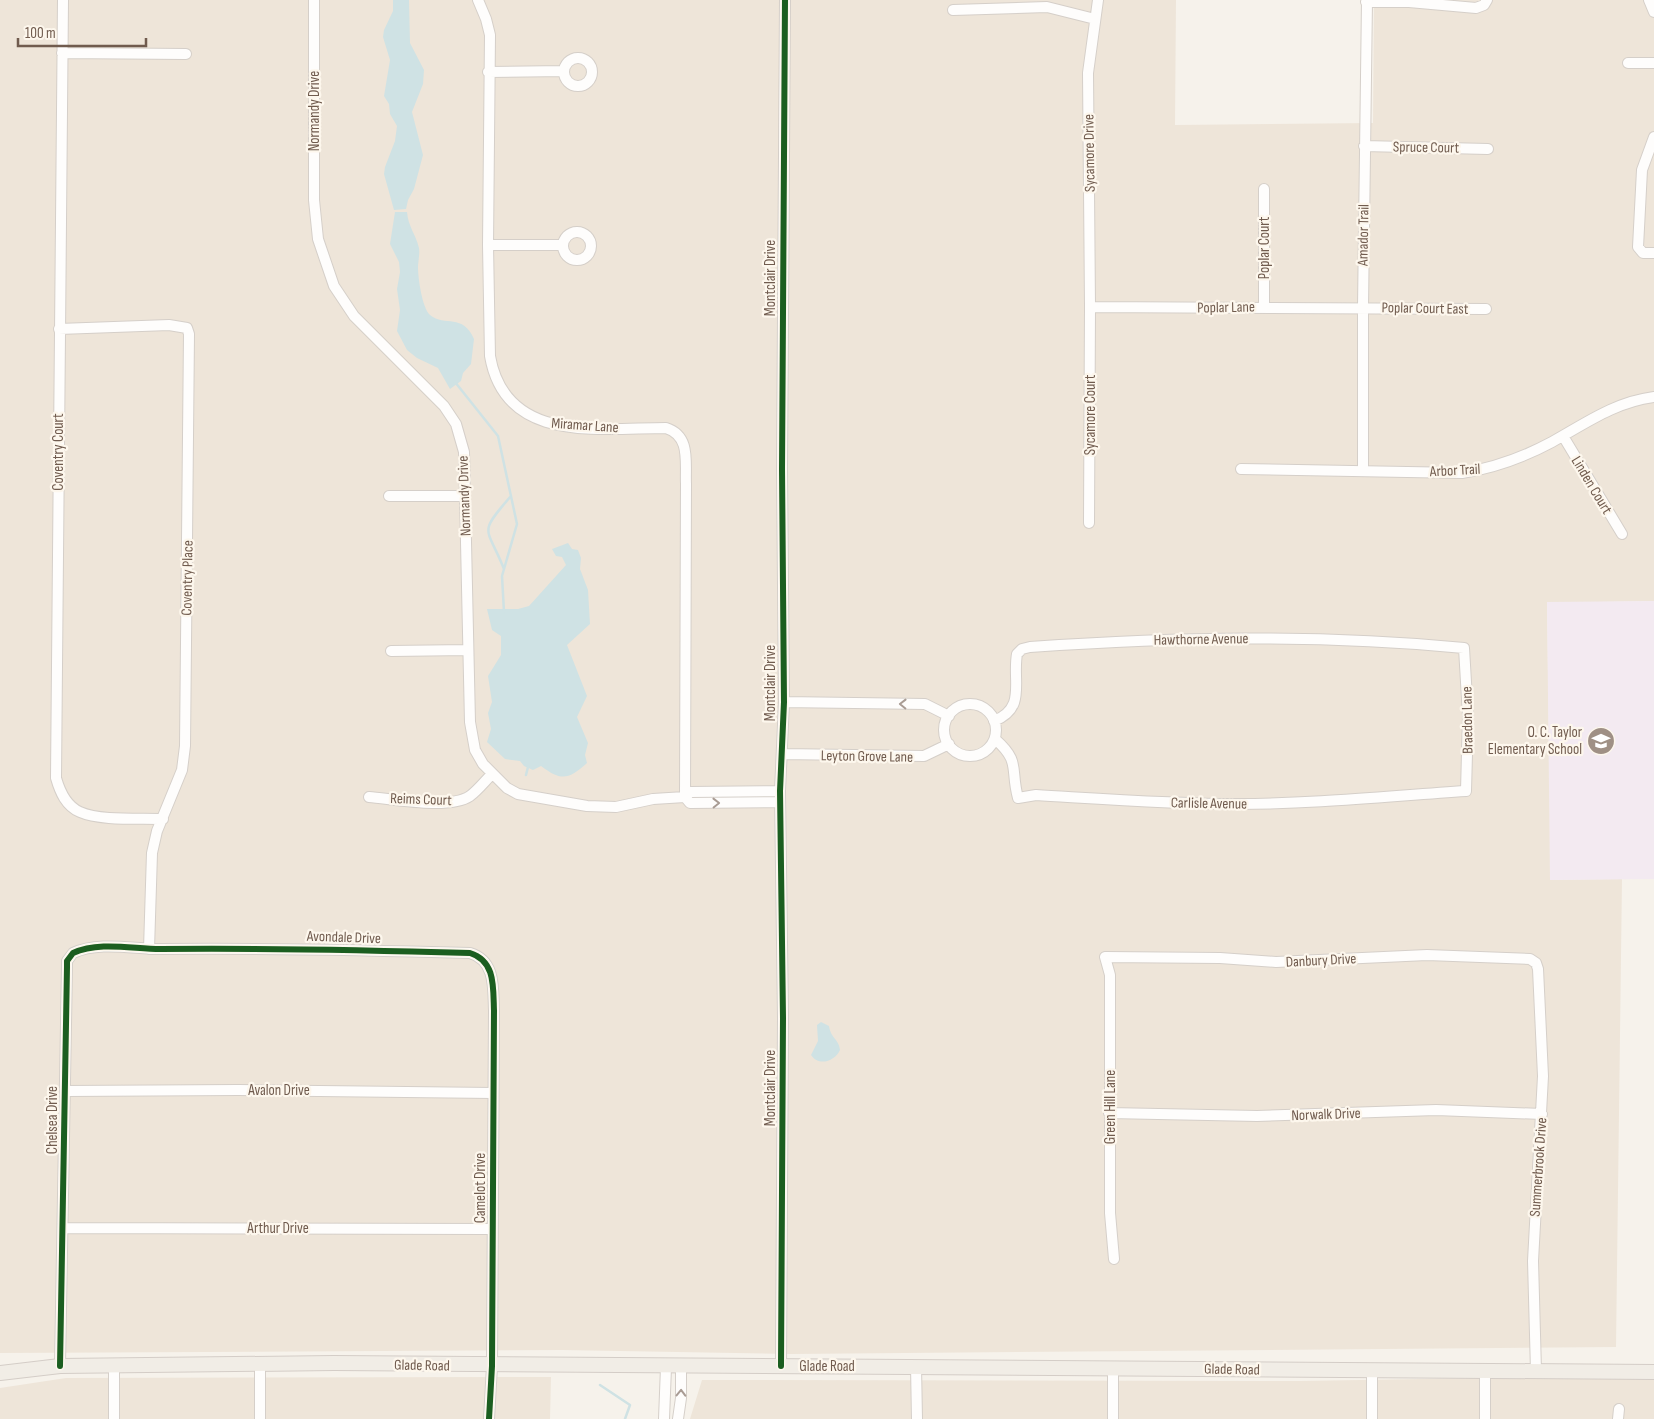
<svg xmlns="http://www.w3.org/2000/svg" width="1654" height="1419" font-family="'Sofia Sans Condensed',sans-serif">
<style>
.residential{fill:#eee5d9}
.education{fill:#f3eaf1}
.water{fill:#cfe2e4}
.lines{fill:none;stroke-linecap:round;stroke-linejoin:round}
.stream{stroke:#cfe2e4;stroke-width:2.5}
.minor-casing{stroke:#d5cfc9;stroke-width:12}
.major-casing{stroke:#d4cdc7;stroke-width:16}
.minor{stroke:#fefdfc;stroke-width:10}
.major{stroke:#f1ede6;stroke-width:14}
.cycleway-casing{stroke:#fdf7ed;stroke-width:9}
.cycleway{stroke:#1b5e20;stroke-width:6}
.oneway{stroke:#a99c94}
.labels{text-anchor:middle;stroke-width:4.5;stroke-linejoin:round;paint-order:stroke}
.street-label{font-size:15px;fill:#705b4e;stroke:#fdf7ed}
.poi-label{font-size:15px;fill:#705b4e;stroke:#fdf7ed;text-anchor:end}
</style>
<rect width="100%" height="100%" fill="#f6f2eb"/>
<!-- residential -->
<path class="residential" d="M0,0h1176l-1,125 198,-2 1,-123h280v601l-107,2 4,277 71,-1 -6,468 -825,7 -229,-4 -562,3z
M551,1377l-1,42h-550v-31l66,-10z
M1549,1377l105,1v41h-964l12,-39 598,1z"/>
<!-- education -->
<path class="education" d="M1654,601v278l-104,1 -3,-278z"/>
<!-- water -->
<path class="water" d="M393,0h16l1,43 14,27 -1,14 -11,28 11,43 -9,34 -6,11 -2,9 -12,1 -10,-36 1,-7 10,-26 2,-15 -7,-12 -1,-10 -5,-8 6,-36 -7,-23 1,-7 9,-19z
M395,212h12c1,14 9,23 12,36 1,6 -1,14 -1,19 0,11 4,41 12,48 15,12 33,-2 44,24l-3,25 -8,9 -2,8 -11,8 -12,-21 -21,-10 -10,-8 -10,-19 3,-21 -3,-21 3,-17 -1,-10 -9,-18z
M568,543l4,6 6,1 3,8 -1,11 8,21 2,34 -23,21 20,51 -10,21 11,26 -3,12 2,8c-19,17 -26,18 -46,3l-8,4 -9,-4 -4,-5 -15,-2 -18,-17 4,-13 -3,-16 4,-11 -4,-26 13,-21v-19l-9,-6 -5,-21h31l11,-3 37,-41 -4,-8 -6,-1 -4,-7z
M821,1022l8,4c2,13 10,13 11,24 -5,11 -21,17 -29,5l7,-14 -1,-16z"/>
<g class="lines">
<!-- stream -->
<path class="stream" d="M455,382l43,54 19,88 -15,52 2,36
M504,569c-17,-43 -27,-34 7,-73
M526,775l2,-8
M600,1385l30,20 -5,14"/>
<!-- minor casing -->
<g class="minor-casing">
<path id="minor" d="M63,0l-7,778c4,14 10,28 24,34 20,9 60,6 83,7
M314,0v200l4,39 16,47 20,30 90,90 12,18 8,28 6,270 5,28 8,14 24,24 11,6 69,12 29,1 37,-8 32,-2 5,-5 90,-1
M478,0l8,19 4,16 -2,210 2,111c15,88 109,72 176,72 25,8 19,34 20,56l-1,313 5,6 90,-1
M1649,0l5,12
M1366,2h43l67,6 8,-3 3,-5
M953,10l94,-3 48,12
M62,53l124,1
M564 72a14 14 0 1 1 28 0a14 14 0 1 1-28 0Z
M1628,63h26
M488,72l76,-1
M1654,137l-12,33 -4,77 5,6h11
M1364,146l124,3
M1264,189v118
M563 246a14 14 0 1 1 28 0a14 14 0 1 1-28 0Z
M488,245h75
M1090,307l396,2
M59,329l110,-4 18,3 2,6 -4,412 -3,24 -25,61 -5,22 -3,96
M1563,436l59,98
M1241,469l221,4c32,-5 62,-16 90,-31 34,-19 63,-40 102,-45
M1363,470v-163l4,-307
M389,496h76
M1089,523l1,-216 -2,-234 10,-73
M391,651l77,-1
M784,702l141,2 24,12
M944 730a26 26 0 1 1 52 0a26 26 0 1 1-52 0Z
M994,721c33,-13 18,-40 23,-67l5,-5 8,-2c145,-10 289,-13 434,1l4,68 -2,75c-76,5 -151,13 -228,13 -67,0 -134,-5 -202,-9l-18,3c-8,-30 3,-36 -23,-59
M782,754l142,2 25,-12
M369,797c25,2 80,13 101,-1 8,-6 15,-15 22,-22
M65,1091l174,-1 254,3
M1109,1113l148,3 179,-6 106,4
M64,1228l428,1
M1114,1259l-4,-46v-238l-5,-18 115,1 56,4 151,-7 103,4 6,4 2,6 5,107 -10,185 3,110
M260,1363v56
M60,1366l7,-399v-6l6,-8c26,-12 60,-4 87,-4 104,-1 207,1 310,4 26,8 23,35 24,58l-2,355 -3,53
M781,1366l2,-348 -3,-227 4,-89 -2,-233 3,-469
M916,1366l1,53
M114,1419v-54
M664,1419l2,-52
M678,1419l3,-21v-31
M1113,1419v-52
M1372,1419v-49
M1485,1419v-48
M1618,1419l1,-10"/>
</g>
<!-- major casing -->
<g class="major-casing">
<path id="major" d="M0,1373l60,-7 274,-3 1320,9"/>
</g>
<!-- minor -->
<use href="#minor" class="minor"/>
<!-- major -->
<use href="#major" class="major"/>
<!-- cycleway casing -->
<g class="cycleway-casing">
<path id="cycleway" d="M60,1366l7,-399v-6l6,-8c26,-12 60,-4 87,-4 104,-1 207,1 310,4 26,8 23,35 24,58l-2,355 -3,53
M781,1366l2,-348 -3,-227 4,-89 -2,-233 3,-469"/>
</g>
<!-- cycleway -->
<use href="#cycleway" class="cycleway"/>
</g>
<!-- one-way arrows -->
<defs><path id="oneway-chevron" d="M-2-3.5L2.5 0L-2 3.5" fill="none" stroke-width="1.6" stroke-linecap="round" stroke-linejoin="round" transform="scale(1.25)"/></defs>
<g class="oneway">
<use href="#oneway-chevron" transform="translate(903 704) rotate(-179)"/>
<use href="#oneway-chevron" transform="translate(716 803) rotate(-1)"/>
<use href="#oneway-chevron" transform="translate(681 1393) rotate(-89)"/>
</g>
<!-- icons -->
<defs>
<g id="school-disc" transform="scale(1.4375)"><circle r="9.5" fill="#9f9085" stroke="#fdf7ed"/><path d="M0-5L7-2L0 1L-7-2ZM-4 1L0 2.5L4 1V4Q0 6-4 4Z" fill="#fff"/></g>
</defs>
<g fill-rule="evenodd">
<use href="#school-disc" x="1601" y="741"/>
</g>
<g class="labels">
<!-- street labels -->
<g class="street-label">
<text transform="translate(314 111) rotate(-90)" y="5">Normandy Drive</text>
<text transform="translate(1426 147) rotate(1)" y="5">Spruce Court</text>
<text transform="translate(1089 153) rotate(-91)" y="5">Sycamore Drive</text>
<text transform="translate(1363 235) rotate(-89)" y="5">Amador Trail</text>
<text transform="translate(1264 248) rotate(-90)" y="5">Poplar Court</text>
<text transform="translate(770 278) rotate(-90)" y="5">Montclair Drive</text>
<text transform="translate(1226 307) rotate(-1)" y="5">Poplar Lane</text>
<text transform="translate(1425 308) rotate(1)" y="5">Poplar Court East</text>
<text transform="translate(1090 415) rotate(-90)" y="5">Sycamore Court</text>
<text transform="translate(585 425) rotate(4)" y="5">Miramar Lane</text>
<text transform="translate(58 452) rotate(-90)" y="5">Coventry Court</text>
<text transform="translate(1455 470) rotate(-3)" y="5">Arbor Trail</text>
<text transform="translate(1592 485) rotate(59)" y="5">Linden Court</text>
<text transform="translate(464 496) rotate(-92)" y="5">Normandy Drive</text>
<text transform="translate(187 578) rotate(-89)" y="5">Coventry Place</text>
<text transform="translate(1201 639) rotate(-1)" y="5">Hawthorne Avenue</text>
<text transform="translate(770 683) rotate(-90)" y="5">Montclair Drive</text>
<text transform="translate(1467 720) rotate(-91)" y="5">Braedon Lane</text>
<text transform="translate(867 756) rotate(1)" y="5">Leyton Grove Lane</text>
<text transform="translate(421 799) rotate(2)" y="5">Reims Court</text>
<text transform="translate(1209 803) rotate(1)" y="5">Carlisle Avenue</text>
<text transform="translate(344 937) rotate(2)" y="5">Avondale Drive</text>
<text transform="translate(1321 960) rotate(-3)" y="5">Danbury Drive</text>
<text transform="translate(770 1088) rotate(-90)" y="5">Montclair Drive</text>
<text x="279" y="1095">Avalon Drive</text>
<text transform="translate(1110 1107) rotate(-90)" y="5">Green Hill Lane</text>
<text transform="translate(1326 1114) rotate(-2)" y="5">Norwalk Drive</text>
<text transform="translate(52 1120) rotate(-90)" y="5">Chelsea Drive</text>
<text transform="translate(1538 1167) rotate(-86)" y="5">Summerbrook Drive</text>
<text transform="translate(480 1188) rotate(-90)" y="5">Camelot Drive</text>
<text x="278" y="1233">Arthur Drive</text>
<text transform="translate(422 1365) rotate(1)" y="5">Glade Road</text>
<text x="827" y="1371">Glade Road</text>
<text transform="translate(1232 1369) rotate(1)" y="5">Glade Road</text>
</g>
<!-- poi labels -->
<g class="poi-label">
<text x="1582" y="737">O. C. Taylor<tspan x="1582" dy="17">Elementary School</tspan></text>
</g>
</g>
<!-- scale -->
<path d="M18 38v8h128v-8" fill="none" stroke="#705b4e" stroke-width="2.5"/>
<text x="25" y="38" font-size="15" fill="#705b4e" stroke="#fdf7ed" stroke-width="4" paint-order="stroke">100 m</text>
</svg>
